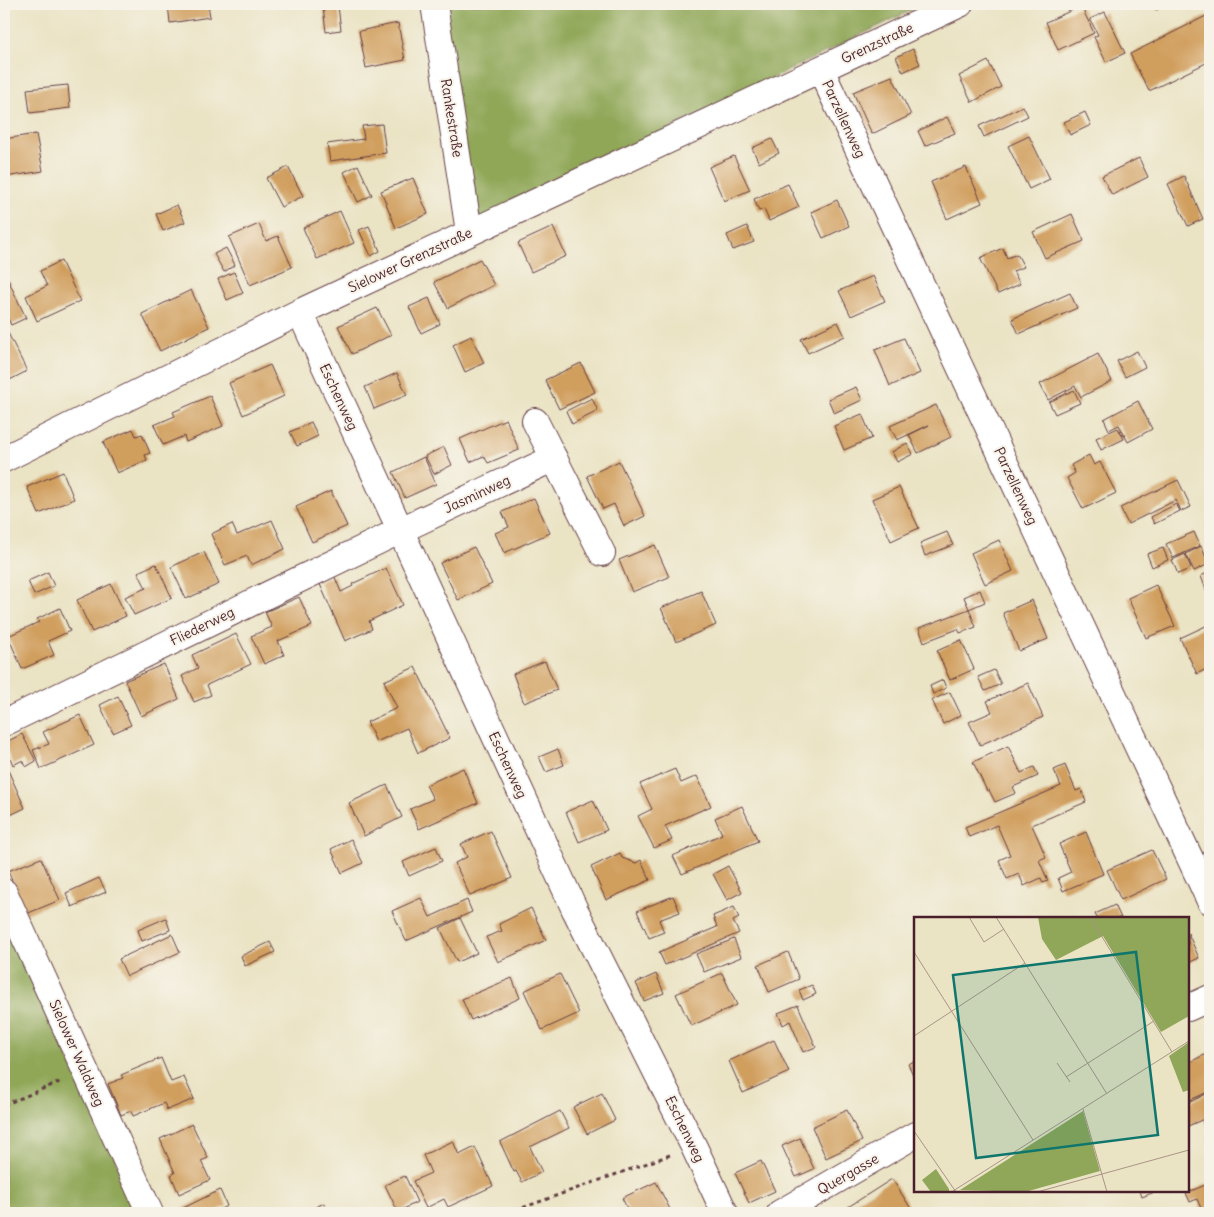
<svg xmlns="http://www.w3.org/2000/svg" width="1214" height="1217" font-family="Delius,sans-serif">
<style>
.forest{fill:#90a759;stroke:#6d6342}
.building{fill:#d09e5d}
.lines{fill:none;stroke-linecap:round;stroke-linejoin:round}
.minor-casing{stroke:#623c42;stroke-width:28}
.path{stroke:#623c42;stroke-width:3;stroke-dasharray:4 4;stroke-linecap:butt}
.minor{stroke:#fff;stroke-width:26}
.labels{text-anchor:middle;stroke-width:4;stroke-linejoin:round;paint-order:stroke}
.street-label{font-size:14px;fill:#4a1f2b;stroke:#f7f3e8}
.inset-road{fill:none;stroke:#aa9587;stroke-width:1}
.view{fill:#0f766e;fill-opacity:0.15;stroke:#0f766e;stroke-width:2.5}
.inset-edge{fill:none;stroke:#4a1f2b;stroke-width:2.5}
</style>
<rect width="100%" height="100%" fill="#f7f3e8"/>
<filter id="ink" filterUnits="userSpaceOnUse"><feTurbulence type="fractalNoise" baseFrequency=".02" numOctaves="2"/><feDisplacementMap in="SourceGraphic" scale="10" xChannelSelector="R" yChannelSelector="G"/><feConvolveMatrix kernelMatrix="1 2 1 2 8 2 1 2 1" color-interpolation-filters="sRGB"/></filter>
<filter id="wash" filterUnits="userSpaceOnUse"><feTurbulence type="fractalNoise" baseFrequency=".0096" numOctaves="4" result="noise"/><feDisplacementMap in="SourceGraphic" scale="20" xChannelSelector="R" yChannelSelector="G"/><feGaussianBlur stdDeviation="1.12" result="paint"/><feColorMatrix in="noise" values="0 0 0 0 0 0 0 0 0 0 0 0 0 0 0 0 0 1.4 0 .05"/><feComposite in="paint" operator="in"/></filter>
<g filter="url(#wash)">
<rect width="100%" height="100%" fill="#eae3c4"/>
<!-- forest -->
<path class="forest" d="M440,4h484l-449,220z
M4,918l137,295h-137z"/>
<g id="blocks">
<!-- building -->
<path class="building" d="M168,4h40l2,13 -40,6z
M1153,4h17l-14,6z
M338,6l3,24 -15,2 -3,-25z
M1081,6l13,27 -36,17 -12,-28z
M1105,12l20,41 -19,9 -12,-25 4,-2 -8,-16z
M1210,14v47l-61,30 -19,-37z
M398,23l7,37 -39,8 -7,-37z
M913,49l7,15 -17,8 -7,-15z
M988,61l13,26 -29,15 -13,-26z
M892,76l19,39 -39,19 -19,-42z
M68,85l2,23 -40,5 -3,-24z
M1023,106l5,10 -44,21 -5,-11z
M1085,112l6,13 -21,10 -6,-13z
M947,117l8,16 -30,13 -7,-15z
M382,124l4,29 -56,8 -3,-17 37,-5 -2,-13z
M36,134l7,37 -38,6 -1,-38z
M1029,136l21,43 -21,10 -21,-43z
M772,139l7,14 -20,10 -7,-15z
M734,156l16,34 -26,11 -15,-34z
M1139,158l9,19 -36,18 -10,-19z
M358,165l14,30 -14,7 -14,-30z
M288,167l15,29 -22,11 -15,-29z
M966,167l16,36 -35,16 -16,-37z
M1184,176l19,43 -15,7 -20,-42z
M413,178l15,36 -32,14 -15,-37z
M788,184l11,23 -30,14 -5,-12 -5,2 -5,-12z
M837,200l12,26 -26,12 -12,-26z
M177,205l8,17 -22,9 -7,-17z
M340,211l14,32 -37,16 -14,-31z
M1072,214l12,27 -39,17 -12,-26z
M259,224l7,17 12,-5 14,31 -42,18 -21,-48z
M369,226l11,25 -9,5 -12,-26z
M747,226l7,16 -21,8 -6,-15z
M553,227l13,29 -35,16 -13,-29z
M226,248l9,17 -11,7 -10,-18z
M1003,248l4,10 10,-4 7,13 -11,4 7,13 -22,10 -18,-36z
M480,259l14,26 -46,23 -14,-26z
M61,261l19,40 -43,20 -11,-25 21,-10 -7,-15z
M4,271l22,47 -15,7 -7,-14z
M234,272l9,21 -16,7 -9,-21z
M873,276l12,25 -34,15 -12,-25z
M191,290l18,37 -49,24 -18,-37z
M1070,293l7,15 -58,26 -7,-15z
M429,298l11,26 -19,9 -12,-26z
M377,308l14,27 -39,19 -14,-28z
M838,322l7,14 -37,17 -7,-14z
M4,325l23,46 -23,12z
M471,336l13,27 -19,9 -12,-27z
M904,338l16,35 -30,13 -15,-36z
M1137,351l8,16 -20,10 -8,-16z
M1098,354l14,27 -31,16 -6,-11 -27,14 -8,-16z
M581,363l14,29 -36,17 -14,-29z
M270,365l14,31 -41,19 -14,-32z
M397,373l10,22 -33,14 -9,-22z
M856,387l6,13 -28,13 -6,-14z
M1074,390l6,13 -25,11 -6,-12z
M210,396l13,30 -37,16 -2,-6 -21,9 -9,-20 21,-9 -2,-4z
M592,398l6,13 -26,13 -6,-13z
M1138,401l14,28 -24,13 -9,-17 -10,5 -5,-11z
M936,405l15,32 -33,16 -9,-18 20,-10 -32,15 -7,-14z
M862,414l10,24 -28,12 -10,-24z
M506,419l13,31 -31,13 -4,-7 -14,6 -10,-23z
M311,422l7,14 -21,10 -7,-14z
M1118,428l6,11 -23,11 -5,-12z
M133,429l3,7 6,-2 8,19 -5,2 2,5 -30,13 -14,-31z
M907,443l6,11 -16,8 -5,-10z
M444,447l8,18 -18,9 -9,-18z
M1089,455l5,10 6,-3 16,31 -33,16 -16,-31 8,-5 -4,-8z
M424,457l12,27 -31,14 -12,-26z
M619,461l26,55 -21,10 -10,-22 -11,5 -16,-33z
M63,472l11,27 -35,15 -12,-27z
M1178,480l13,27 -10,4 -5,-11 -48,24 -8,-16z
M899,487l20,41 -28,13 -19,-42z
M331,491l16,35 -35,16 -16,-35z
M534,498l16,35 -46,20 -9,-20 14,-6 -7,-15z
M1176,504l4,7 -26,13 -3,-7z
M272,520l13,29 -34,16 -4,-9 -22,9 -14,-31 21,-10 5,11z
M947,532l6,13 -28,11 -5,-13z
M1194,532l6,14 -27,12 -7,-14z
M999,540l14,31 -28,13 -14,-31z
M655,545l14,32 -37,15 -13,-32z
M1201,546l8,18 -15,7 -8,-17z
M474,547l18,37 -34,16 -18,-37z
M1163,548l5,12 -16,7 -5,-13z
M204,552l15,32 -33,15 -15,-32z
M1185,554l6,14 -13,6 -6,-14z
M156,564l16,34 -38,17 -9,-18 21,-9 -8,-16z
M386,568l17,37 -34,16 3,8 -27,12 -26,-59 15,-7 7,17 12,-6 -1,-2z
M48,572l6,14 -20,9 -6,-14z
M1207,573l3,7v8l-4,2 -5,-14z
M111,584l15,32 -34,16 -15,-32z
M1156,585l19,41 -29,12 -18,-40z
M980,590l5,12 -16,7 7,18 -16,6 -2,-4 -34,13 -5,-14 50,-19 -5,-12z
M701,591l15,34 -40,17 -15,-34z
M299,597l13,29 -34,15 6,14 -20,9 -13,-28 21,-9 -7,-15z
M1032,600l16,39 -29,12 -16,-38z
M60,608l10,23 -22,10 6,14 -32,14 -14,-33 31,-14 -2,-3z
M1210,624v43l-13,7 -17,-36z
M236,634l15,30 -44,21 4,10 -17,7 -12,-26 16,-8 -6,-13z
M961,640l13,29 -24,11 -13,-29z
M545,661l12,29 -33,13 -11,-29z
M164,664l15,35 -38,17 -16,-35z
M415,667l35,71 -32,15 -11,-25 -31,14 -9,-20 30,-14 -13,-27z
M994,670l7,14 -16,7 -7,-14z
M943,680l3,8 -13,6 -3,-8z
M1028,683l15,34 -63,28 -11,-23 23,-10 -5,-11z
M950,692l11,23 -18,9 -11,-24z
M118,696l13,29 -18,8 -13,-28z
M80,715l14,30 -53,24 -8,-19 16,-6 -6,-12z
M22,734l14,27 -10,6 -3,-7 -10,5 -9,-22z
M1008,746l13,27 13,-6 4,9 -25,11 3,6 -21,9 -6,-12 -2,1 -14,-29z
M558,749l6,16 -18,7 -7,-15z
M1065,765l11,26 5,-2 5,13 -54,23 14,32 -7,3 9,21 -5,2 -2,-5 -17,8 -5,-12 -12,5 -8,-19 11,-5 -13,-30 -28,12 -4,-10 96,-41 -7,-16z
M7,768l18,40 -21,10v-49z
M463,768l15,35 -59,26 -9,-20 23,-10 -7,-14z
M675,769l6,14 16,-7 14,30 -46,20 7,14 -18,8 -16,-32 14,-7 -12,-25z
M387,785l15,32 -38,19 -15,-33z
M593,800l14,30 -28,12 -13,-30z
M742,806l16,35 -76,33 -9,-18 49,-22 -7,-16z
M491,831l21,47 -42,18 -15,-33 12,-6 -6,-13z
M1086,832l17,42 -40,17 -5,-13 13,-6 -12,-28z
M351,839l12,24 -21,10 -11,-24z
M436,847l6,14 -33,15 -6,-14z
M1152,850l14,29 -45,21 -14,-30z
M620,853l2,5 14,5 5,-3 9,20 -44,20 -15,-33z
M41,858l19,42 -34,14 -18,-43z
M728,866l14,26 -15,8 -14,-26z
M99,878l7,14 -34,15 -6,-14z
M673,896l7,16 -21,8 5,12 -15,6 -12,-27z
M421,898l9,19 37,-17 5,12 -66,29 -14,-30z
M1115,905l6,13h-24l-2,-4z
M734,907l5,11 -6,3 6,12 -74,32 -6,-13 58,-25 -4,-11z
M531,908l15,32 -48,22 -12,-25 16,-6 -3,-7z
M166,918l4,12 -28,11 -4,-11z
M460,918l17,35 -20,9 -17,-34z
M1188,933l11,25 -11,5z
M172,934l8,18 -53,24 -8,-17z
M734,939l7,18 -37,15 -8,-18z
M270,942l5,10 -30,14 -4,-10z
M788,952l11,27 -30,13 -11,-27z
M722,973l15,32 -46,21 -15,-32z
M560,974l19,39 -37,17 -18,-39z
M656,974l8,19 -20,8 -8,-18z
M512,978l8,20 -49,22 -9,-21z
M812,985l4,9 -13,6 -4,-10z
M798,1005l18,42 -13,5 -13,-31 -7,4 -5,-12z
M774,1040l15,32 -46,21 -14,-32z
M1208,1053l2,4v34l-22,10v-38z
M161,1058l10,24 13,-5 10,22 -27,11 -3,-7 -31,13 -2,-5 -10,4 -13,-31 15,-6 -2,-3z
M915,1061v18l-7,-15z
M1210,1092v31l-4,2 -2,-6 -16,7v-23z
M602,1093l13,27 -28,14 -14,-27z
M847,1110l15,31 -36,17 -14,-31z
M560,1111l9,17 -39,19 12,25 -20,10 -6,-11 -2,1 -14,-30z
M192,1124l16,34 -7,3 9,19 -31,14 -8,-19 4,-2 -15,-34z
M800,1138l14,31 -18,8 -14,-31z
M453,1141l6,14 16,-8 18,39 -45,21 -4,-8 -18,9 -13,-27 18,-8 -8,-18z
M761,1161l14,30 -26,12 -14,-30z
M405,1176l12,26 -19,10 -13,-27z
M892,1179l18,28 -9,6h-50l-3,-6z
M656,1182l16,31h-51l7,-3 -6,-12z
M1210,1183v30h-7l-6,-14 -7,3 -4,-9z
M220,1190l7,16 -15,7h-34l-1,-2z
M1140,1191h17l-15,6z
M324,1203l5,10h-26z"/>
</g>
</g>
<g filter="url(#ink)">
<use href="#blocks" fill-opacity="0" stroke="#623c42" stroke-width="1"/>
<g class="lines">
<!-- minor casing -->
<g class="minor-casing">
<path id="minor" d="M434,4l35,228
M821,70l389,831
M300,312l275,598 119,237 31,66
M535,421l67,132
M4,459l296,-147 660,-308
M4,723l397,-193 153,-72
M4,892l146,321
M1188,1008l22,-10
M780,1213l135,-78"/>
</g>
<!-- path -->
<path class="path" d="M4,1105l58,-24
M508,1213l162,-58"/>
<!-- minor -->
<use href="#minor" class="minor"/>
</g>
</g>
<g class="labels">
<!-- street labels -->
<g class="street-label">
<text transform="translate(877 43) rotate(-25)" y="5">Grenzstraße</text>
<text transform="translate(452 118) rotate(81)" y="5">Rankestraße</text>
<text transform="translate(844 119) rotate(65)" y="5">Parzellenweg</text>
<text transform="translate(410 260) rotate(-25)" y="5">Sielower Grenzstraße</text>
<text transform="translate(339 397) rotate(65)" y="5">Eschenweg</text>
<text transform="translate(1016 486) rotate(65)" y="5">Parzellenweg</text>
<text transform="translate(477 494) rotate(-25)" y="5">Jasminweg</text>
<text transform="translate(202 626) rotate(-26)" y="5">Fliederweg</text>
<text transform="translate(508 765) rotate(65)" y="5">Eschenweg</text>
<text transform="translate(77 1053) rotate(66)" y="5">Sielower Waldweg</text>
<text transform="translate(685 1129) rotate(64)" y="5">Eschenweg</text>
<text transform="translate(848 1174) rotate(-30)" y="5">Quergasse</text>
</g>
</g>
<!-- overview -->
<g transform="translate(914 917)">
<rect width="275" height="275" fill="#eae3c4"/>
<path d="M124,0h151v99l-28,16 -58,-96 -47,24 -14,-21zM275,125v48l-6,2 -14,-36zM169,194l17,60 -75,21 -65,-2zM22,252l13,20v3h-18l-9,-12z" fill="#90a759"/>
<path class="inset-road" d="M55,0l15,25 20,-13M82,0l111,177M176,0l82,135M0,35l119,188M0,119l111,-73M143,146l13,19M152,160l88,-56M169,192l24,83M0,214l42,61M39,274l236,-150M123,275l152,-42"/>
<path class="view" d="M222,35l22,183 -182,23 -23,-183z"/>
<rect width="275" height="275" class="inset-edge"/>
</g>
<!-- margin -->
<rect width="1214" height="1217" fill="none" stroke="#f7f3e8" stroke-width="20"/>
</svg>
